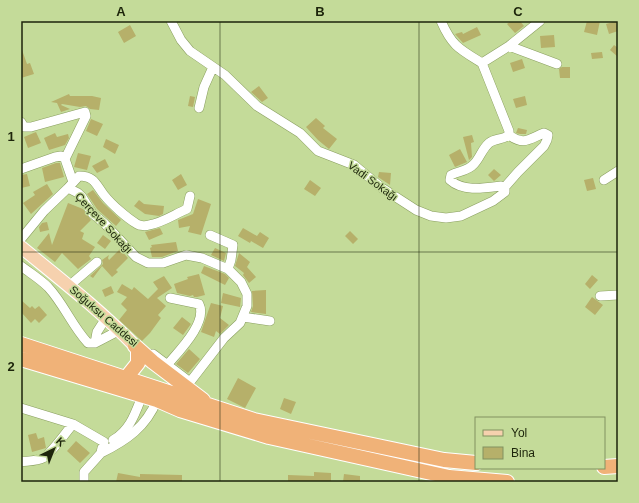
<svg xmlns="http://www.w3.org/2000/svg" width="639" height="503" font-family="Helvetica,sans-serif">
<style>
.building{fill:#b6b06a}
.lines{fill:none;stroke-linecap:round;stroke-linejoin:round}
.minor-casing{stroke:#8a9f60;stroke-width:10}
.major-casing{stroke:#fff;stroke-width:14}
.highway-casing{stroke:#fff;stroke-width:16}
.minor{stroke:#fff;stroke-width:9}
.major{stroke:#f6d1ae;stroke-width:12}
.highway{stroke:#f0b278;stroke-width:14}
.grid{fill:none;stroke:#1d250b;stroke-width:1;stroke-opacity:0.55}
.labels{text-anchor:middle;stroke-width:3;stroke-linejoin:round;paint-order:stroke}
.street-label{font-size:11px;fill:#1d250b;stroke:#c4db99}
.neatline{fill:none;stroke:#1d250b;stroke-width:1.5}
.grid-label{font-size:13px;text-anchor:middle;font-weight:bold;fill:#1d250b}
</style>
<rect width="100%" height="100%" fill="#c4db99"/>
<!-- building -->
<path class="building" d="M511,21h9l4,5 -9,7 -8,-9z
M587,21h13l-3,14 -13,-3z
M616,21l2,10 -9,3 -3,-10z
M130,25l6,11 -12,7 -6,-11z
M477,27l4,8 -18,8 -8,-9 7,-2 1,2z
M554,35l1,12 -14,1 -1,-12z
M614,45l4,3v9l-8,-7z
M22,50l5,14 3,-1 4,11 -13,4z
M602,52l1,6 -11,1 -1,-6z
M522,59l3,9 -12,4 -3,-9z
M562,67h8v11h-10l-1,-9z
M259,86l9,12 -6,4 -11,-10z
M69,94l1,2h22l9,2 -2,12 -9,-1 -4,-3 -6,1 -18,-3 -1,1 9,4 -9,3 -4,-9 -6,-1z
M190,96l5,1 -2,10 -5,-1z
M525,96l2,9 -11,3 -3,-9z
M316,118l9,8 -2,2 14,11 -8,10 -11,-9 -12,-13z
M91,119l12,5 -6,12 -11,-5z
M518,128l9,2 -1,4h-6l-4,-1z
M36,132l5,11 -13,5 -4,-11z
M55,133l2,4 11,-3 1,4 -4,7 -16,5 -5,-12z
M472,135l2,7 -3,1 1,14 -3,3 -6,-23z
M106,139l13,6 -4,9 -12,-7z
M460,149l7,13 -12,5 -6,-12z
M78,153l13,3 -4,14 -13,-3z
M105,159l4,8 -12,6 -5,-7z
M56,163h4l4,14 -19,5 -3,-14z
M494,169l7,6 -7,6 -6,-6z
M379,172l12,1 -1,12 -12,-8z
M27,174l3,12 -9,2v-13z
M181,174l6,11 -9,5 -6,-10z
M593,178l3,11 -9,2 -3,-11z
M310,180l11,8 -6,8 -11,-7z
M47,184l6,10 -22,20 -8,-11 12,-8 -2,-3z
M93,190l10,13 18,17 -5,6 -19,-17 -10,-15z
M198,199l13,5 -10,31 -13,-3 2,-6 -11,2 -1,-8 15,-6z
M139,200l5,4 20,2 -1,8 -4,2 -14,-2 -11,-8z
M68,203l15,6 8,11 -11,11 4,2 -2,6 13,8 -6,9 2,3 -13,10 -16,-16 -7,9 -18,-14 12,-15 3,12z
M47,222l2,8 -9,2 -1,-5 3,-4z
M160,228l3,6 -14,6 -4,-8z
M243,228l14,8 3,-4 9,6 -6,10 -12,-7 -1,2 -12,-7z
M350,231l8,8 -5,5 -8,-8z
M103,235l8,6 -6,8 -8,-6z
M176,242l2,9 -16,6h-10l-2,-9 2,-1 -1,-2z
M215,248l11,5 -2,8 -13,-6z
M120,249l8,9 -12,12 2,2 -6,5 -10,-11 -9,12 -3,-2 11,-10 2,-2 -1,-4 7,-5 -1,3 1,2z
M239,253l11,9 -3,5 9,10 -7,6 -6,-8 1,-2 -9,-7z
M204,266l21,8 4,4 -4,7 -24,-12z
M199,274l6,21 -8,2h-3l-1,-2 -3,1 -13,-3 -3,-9 14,-5 -1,-2z
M592,275l6,5 -8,9 -5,-5z
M164,276l8,12 -15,10 9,8 -8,9 3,3 -11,15 -8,8 -23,-21 8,-10 -6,-6 6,-7 -10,-5 5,-8 10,6 2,-3 14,12 10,-10 -5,-7z
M111,286l3,7 -9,4 -3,-7z
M266,290v24l-15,-2 2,-6 -1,-15z
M223,293l18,5 -1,9 -19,-4z
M592,297l11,8 -8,10 -10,-8z
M21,300l9,8 2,-2 3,3 4,-3 8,9 -8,8 -4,-4 -4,4 -10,-11z
M211,303l12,3 -3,12 9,7 -9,9 -4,-3 -2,6 -13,-5z
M182,317l9,7 -8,11 -10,-7z
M189,349l11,10 -12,14 -12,-9z
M238,378l18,10 -11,20 -18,-9z
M284,398l12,4 -5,12 -11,-5z
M36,433l2,6 6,-2 2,11 -14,4 -4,-17z
M76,441l14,12 -10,10 -13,-12z
M314,472l17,1v9h-43v-7l26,1z
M118,473l22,4v-3l42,1v7h-66z
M344,474l16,2v6h-17z"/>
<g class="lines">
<!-- minor casing -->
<g class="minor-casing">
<path id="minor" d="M171,21l10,19 9,11 35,24 32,31 43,27 18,18 36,14 28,23 34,22 15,6 15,2 15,-2 32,-15 12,-9v-3l-4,-3c-16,2 -38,6 -51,-6l1,-5c8,-4 17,-4 23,-11 6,-6 8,-15 15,-21 6,-5 14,-3 20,-8v-4l-27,-68
M441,21c11,25 18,28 41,42
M509,46l48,18
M482,63l27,-17 31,-25
M199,108l5,-21 9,-20
M21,122l3,5h7l54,-15 1,4 -21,43
M21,169l34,-12 6,-1 4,3 8,23
M604,180l14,-9
M68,188l11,-12c16,0 17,9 25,19 8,10 23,23 33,29 3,2 9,2 12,1 13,-2 26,-11 38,-16l3,-13
M504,188l14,-16 26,-26 3,-6 1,-5 -4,-2c-15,6 -20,13 -35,2
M210,235l23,10 -2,15 -3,9
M21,239l23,-28 24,-23 10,5 4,4 10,16 13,11 31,33 12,6h15l23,-8 16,3 26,11 13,13 6,12v12l-7,17 -16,15 -34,44 -37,-28
M21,266c9,7 19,13 27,21 16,17 24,39 40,56h7l25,-13
M69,286l28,-24
M600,296l18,-1
M243,317l27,4
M95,343l2,-11 9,-14
M168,364c11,-13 40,-42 31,-60l-29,-6
M21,408l52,16 31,18
M113,440c17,-10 22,-26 29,-44
M101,453c26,-13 45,-26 56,-53
M21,462c7,-1 16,-1 22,-4 9,-5 23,-26 30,-34
M84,482v-10l17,-19 1,-5"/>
</g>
<!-- major casing -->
<g class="major-casing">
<path id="major" d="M21,247c39,32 79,63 114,99"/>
</g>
<!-- highway casing -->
<g class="highway-casing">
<path id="highway" d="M21,344l233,76 190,40 32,3
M135,346l18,16 50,38
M21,359l136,41 23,10 89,27 180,40 58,5
M126,378l12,-15v-12
M604,467l14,-1"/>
</g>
<!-- minor -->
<use href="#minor" class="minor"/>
<!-- major -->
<use href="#major" class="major"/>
<!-- highway -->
<use href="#highway" class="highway"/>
</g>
<!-- grid -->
<path class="grid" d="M220,21v461M419,21v461M21,252h597"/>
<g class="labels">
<!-- street labels -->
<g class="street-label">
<text transform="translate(373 181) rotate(36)" y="4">Vadi Sokağı</text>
<text transform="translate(104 223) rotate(47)" y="4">Çerçeve Sokağı</text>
<text transform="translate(104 316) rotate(41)" y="4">Soğuksu Caddesi</text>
</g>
</g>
<!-- border -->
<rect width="639" height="503" fill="none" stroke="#c4db99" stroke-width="44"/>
<!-- legend -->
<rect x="475" y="417" width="130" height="52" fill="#c4db99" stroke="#819260"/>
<rect x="483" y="430" width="20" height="6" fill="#f6d1ae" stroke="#819260"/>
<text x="511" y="437" font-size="12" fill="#1d250b">Yol</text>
<rect x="483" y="447" width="20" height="12" fill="#b6b06a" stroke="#819260"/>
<text x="511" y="457" font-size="12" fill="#1d250b">Bina</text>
<!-- north arrow -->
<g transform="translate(54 449) rotate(43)" stroke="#c4db99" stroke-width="3" paint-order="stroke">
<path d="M0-3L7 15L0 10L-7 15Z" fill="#1d250b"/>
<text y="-6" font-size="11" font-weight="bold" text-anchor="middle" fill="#1d250b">K</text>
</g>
<rect x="22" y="22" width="595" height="459" class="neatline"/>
<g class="grid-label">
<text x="121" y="16">A</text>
<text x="320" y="16">B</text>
<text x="518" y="16">C</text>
<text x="11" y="141">1</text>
<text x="11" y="371">2</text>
</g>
</svg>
